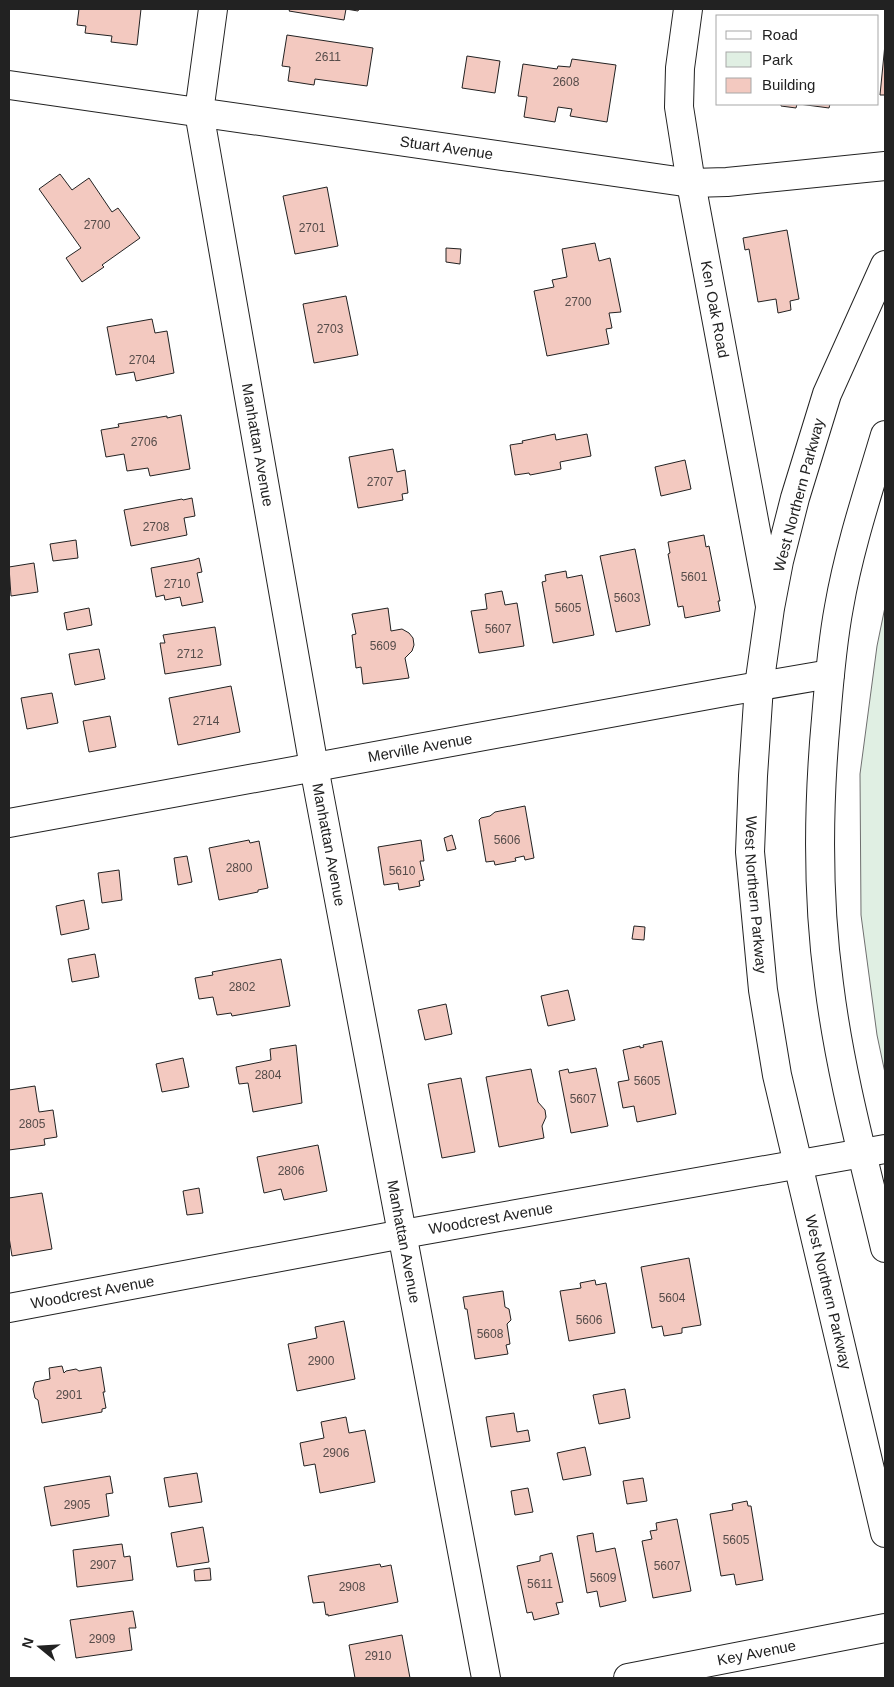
<svg xmlns="http://www.w3.org/2000/svg" width="894" height="1687" font-family="Helvetica,sans-serif">
<style>
.green{fill:#e0efe3;stroke:#6f6f6f}
.building{fill:#f3c9c0;stroke:#222}
.lines{fill:none;stroke-linecap:round;stroke-linejoin:round}
.minor-casing{stroke:#222;stroke-width:30}
.major-casing{stroke:#222;stroke-width:30}
.minor{stroke:#fff;stroke-width:28}
.major{stroke:#fff;stroke-width:28}
.labels{text-anchor:middle;stroke-width:4;stroke-linejoin:round;paint-order:stroke}
.number-label{font-size:12px;fill:#564c4a}
.street-label{font-size:15px;fill:#222;stroke:#fff}
</style>
<rect width="100%" height="100%" fill="#fff"/>
<!-- green -->
<path class="green" d="M885,607v466l-8,-38 -16,-120 -1,-141 17,-128z"/>
<!-- building -->
<path class="building" d="M74,9h67l-4,36 -26,-3 1,-6 -27,-3 1,-7 -9,-1 2,-16z
M290,9h69l-1,2 -12,-2 -2,11 -55,-9z
M287,35l86,13 -6,38 -52,-7 -1,6 -26,-4 2,-14 -8,-1z
M885,44v51h-5z
M467,56l33,5 -5,32 -33,-5z
M572,59l44,6 -9,57 -37,-6 2,-7 -14,-2 -3,15 -31,-5 3,-20 -9,-1 5,-32 34,5 1,-3 12,1z
M781,104h16l-1,4 -15,-2z
M799,104h31l-1,4z
M60,174l12,16 17,-12 23,34 6,-4 22,30 -38,27 2,2 -22,15 -16,-24 15,-10 -42,-59z
M327,187l11,59 -43,8 -12,-58z
M787,230l12,69 -9,2 1,9 -13,3 -2,-14 -18,3 -9,-53 -4,1 -2,-12z
M595,243l4,18 11,-3 11,54 -12,1 3,15 -6,1 3,15 -62,12 -13,-65 20,-4 -2,-7 15,-3 -5,-28z
M446,248l15,1 -1,15 -14,-2z
M346,296l12,59 -44,8 -11,-59z
M152,319l3,14 12,-2 7,42 -38,8 -2,-9 -18,3 -9,-48z
M181,415l9,54 -40,7 -2,-8 -21,3 -3,-17 -18,3 -5,-27 18,-3 -1,-3 49,-8v2z
M555,434l1,6 31,-6 4,22 -31,6 1,7 -31,6 -1,-2 -14,2 -5,-30 13,-2 -1,-2z
M393,449l4,23 8,-2 3,23 -6,1 1,6 -45,8 -9,-51z
M685,460l6,29 -30,7 -6,-29z
M192,498l3,18 -11,2 3,17 -56,11 -7,-36 58,-11 1,1z
M704,535l2,12 3,-1 11,55h-2l2,10 -35,7 -2,-12 -5,1 -10,-53 2,-1 -2,-11z
M76,540l2,18 -25,3 -3,-17z
M635,549l15,76 -34,7 -16,-76z
M199,558l3,14 -5,1 6,29 -21,4 -2,-9 -15,3 -1,-5 -8,2 -5,-29 43,-8z
M34,563l4,29 -27,4 -2,-29z
M566,571l1,7 15,-3 12,60 -41,8 -11,-61 4,-1 -1,-6z
M502,591l3,14 12,-2 7,43 -45,7 -8,-42 16,-2 -2,-15z
M89,608l3,17 -25,5 -3,-17z
M388,608l3,23 11,-2 7,4 4,5 1,7 -2,6 -7,7 4,20 -46,6 -2,-17 -5,1 -4,-33 4,-1 -4,-20z
M215,627l6,38 -56,9 -5,-31h5l-2,-8z
M99,649l6,30 -30,6 -6,-31z
M231,686l9,46 -62,13 -9,-47z
M52,693l6,30 -31,6 -6,-31z
M110,716l6,31 -27,5 -6,-31z
M525,806l9,52 -9,2 -1,-4 -9,2 1,3 -21,4 -1,-4 -8,1 -7,-42 2,-2 9,-2 5,-4z
M452,835l4,14 -9,2 -3,-13z
M249,840l1,3 9,-2 9,47 -10,2v2l-39,8 -10,-52z
M421,840l3,21h-4l4,19 -5,1 1,5 -21,4 -1,-7 -14,2 -6,-38z
M187,856l5,26 -14,3 -4,-27z
M119,870l3,30 -20,3 -4,-30z
M84,900l5,29 -28,6 -5,-29z
M634,926l11,1 -1,13 -12,-1z
M95,954l4,23 -27,5 -4,-23z
M281,959l9,47 -58,10 -1,-3 -14,2 -4,-18 -14,2 -4,-21 18,-3 -1,-3z
M568,990l7,30 -27,6 -7,-30z
M446,1004l6,30 -27,6 -7,-30z
M662,1041l14,73 -39,8 -3,-16 -11,2 -5,-26 11,-2 -6,-30 17,-4v2l4,-1 -1,-2z
M296,1045l6,58 -49,9 -5,-29 -9,1 -3,-17 35,-7 -1,-11z
M183,1058l6,29 -27,5 -6,-28z
M596,1068l12,58 -37,7 -12,-62 9,-2 1,4z
M531,1069l7,33 7,8 1,7 -4,9 2,12 -45,9 -13,-70z
M461,1078l14,74 -33,6 -14,-74z
M35,1086l4,26 14,-2 4,27 -13,2 1,6 -36,5v-60z
M318,1145l9,46 -43,9 -3,-11 -17,4 -7,-36z
M199,1188l4,25 -16,2 -4,-24z
M42,1193l10,56 -40,7 -3,-19v-39z
M689,1258l12,67 -19,3v5l-18,3 -2,-10 -10,2 -11,-61z
M595,1280l1,5 10,-2 9,50 -46,8 -9,-50 21,-3 -1,-5z
M503,1291l2,16 4,2 2,11 -4,4 3,20 -4,1 2,9 -33,5 -8,-50h-2l-2,-12z
M344,1321l11,58 -58,12 -9,-47 29,-6 -2,-11z
M62,1366l2,7 2,-2 10,-2 3,2 22,-4 4,25h-2l3,16 -4,1v3l-60,11 -4,-23 -3,-2 -2,-9 2,-7 15,-3 -1,-11z
M625,1389l5,29 -31,6 -6,-29z
M514,1413l3,19 11,-2 2,11 -39,6 -5,-30z
M346,1417l3,16 16,-3 10,52 -55,11 -5,-29 -11,2 -4,-23 24,-5 -3,-16z
M585,1447l6,28 -28,5 -6,-27z
M197,1473l5,29 -33,5 -5,-29z
M110,1476l3,17 -7,1 3,22 -58,10 -7,-39z
M643,1478l4,23 -20,3 -4,-23z
M528,1488l5,24 -18,3 -4,-24z
M747,1501l1,5h3l12,74 -27,5 -2,-11 -13,2 -11,-62 23,-4 -1,-6z
M677,1519l14,72 -38,7 -11,-57 10,-2 -2,-8 7,-1 -1,-7z
M203,1527l6,35 -32,5 -6,-34z
M593,1533l3,19 19,-4 11,53 -26,6 -3,-16 -10,2 -10,-57z
M122,1544l2,13 6,-1 3,24 -56,7 -4,-37z
M552,1553l11,49 -7,1 3,11 -25,6 -2,-8 -5,1 -10,-47 23,-5v-5z
M380,1564l1,3 10,-2 7,37 -70,14v-2l-2,1 -2,-13 -11,1 -5,-27z
M210,1568l1,12 -16,1 -1,-11z
M133,1611l3,17h-7l3,22 -56,8 -6,-38z
M402,1635l8,43h-55l-6,-33z"/>
<g class="lines">
<!-- minor casing -->
<g class="minor-casing">
<g id="minor">
<path id="s1" d="M213,9l-14,103 115,655 172,911"/>
<path id="s2" d="M688,9l-8,59 -1,39 12,76 79,423"/>
<path id="s3" d="M9,85l682,98 36,-1 158,-16"/>
<path id="s4" d="M9,823l716,-131 105,-18"/>
<path id="s5" d="M9,1308l394,-74 482,-85"/>
<path id="s6" d="M628,1678l257,-50"/>
</g>
</g>
<!-- major casing -->
<g class="major-casing">
<g id="major">
<path id="s7" d="M885,265l-58,129 -32,104 -16,63 -9,47 -11,78 -6,90 -3,76 13,138 14,85 108,458"/>
<path d="M885,435c-17,57 -36,114 -46,172 -7,37 -10,75 -13,112 -8,88 -9,177 3,265 11,89 35,176 56,264"/>
</g>
</g>
<!-- minor -->
<use href="#minor" class="minor"/>
<!-- major -->
<use href="#major" class="major"/>
</g>
<g class="labels">
<!-- number labels -->
<g class="number-label">
<text x="328" y="61">2611</text>
<text x="566" y="86">2608</text>
<text x="97" y="229">2700</text>
<text x="312" y="232">2701</text>
<text x="578" y="306">2700</text>
<text x="330" y="333">2703</text>
<text x="142" y="364">2704</text>
<text x="144" y="446">2706</text>
<text x="380" y="486">2707</text>
<text x="156" y="531">2708</text>
<text x="694" y="581">5601</text>
<text x="177" y="588">2710</text>
<text x="627" y="602">5603</text>
<text x="568" y="612">5605</text>
<text x="498" y="633">5607</text>
<text x="383" y="650">5609</text>
<text x="190" y="658">2712</text>
<text x="206" y="725">2714</text>
<text x="507" y="844">5606</text>
<text x="239" y="872">2800</text>
<text x="402" y="875">5610</text>
<text x="242" y="991">2802</text>
<text x="268" y="1079">2804</text>
<text x="647" y="1085">5605</text>
<text x="583" y="1103">5607</text>
<text x="32" y="1128">2805</text>
<text x="291" y="1175">2806</text>
<text x="672" y="1302">5604</text>
<text x="589" y="1324">5606</text>
<text x="490" y="1338">5608</text>
<text x="321" y="1365">2900</text>
<text x="69" y="1399">2901</text>
<text x="336" y="1457">2906</text>
<text x="77" y="1509">2905</text>
<text x="736" y="1544">5605</text>
<text x="103" y="1569">2907</text>
<text x="667" y="1570">5607</text>
<text x="603" y="1582">5609</text>
<text x="540" y="1588">5611</text>
<text x="352" y="1591">2908</text>
<text x="102" y="1643">2909</text>
<text x="378" y="1660">2910</text>
</g>
<!-- street labels -->
<g class="street-label">
<text dy="5" stroke="none"><textPath href="#s3" startOffset="442">Stuart Avenue</textPath></text>
<text dy="5" stroke="none"><textPath href="#s2" startOffset="304">Ken Oak Road</textPath></text>
<text dy="5" stroke="none"><textPath href="#s1" startOffset="442">Manhattan Avenue</textPath></text>
<text transform="translate(799 495) rotate(-75)" y="5">West Northern Parkway</text>
<text dy="5" stroke="none"><textPath href="#s4" startOffset="418">Merville Avenue</textPath></text>
<text dy="5" stroke="none"><textPath href="#s1" startOffset="848">Manhattan Avenue</textPath></text>
<text dy="5" stroke="none"><textPath href="#s7" startOffset="651">West Northern Parkway</textPath></text>
<text dy="5" stroke="none"><textPath href="#s5" startOffset="490">Woodcrest Avenue</textPath></text>
<text dy="5" stroke="none"><textPath href="#s1" startOffset="1252">Manhattan Avenue</textPath></text>
<text dy="5" stroke="none"><textPath href="#s5" startOffset="85">Woodcrest Avenue</textPath></text>
<text dy="5" stroke="none"><textPath href="#s7" startOffset="1056">West Northern Parkway</textPath></text>
<text dy="5" stroke="none"><textPath href="#s6" startOffset="131">Key Avenue</textPath></text>
</g>
</g>
<!-- border -->
<rect width="894" height="1687" fill="none" stroke="#222222" stroke-width="20"/>
<!-- legend -->
<rect x="716" y="15" width="162" height="90" fill="#ffffff" stroke="#a7a7a7"/>
<rect x="726" y="31" width="25" height="8" fill="#ffffff" stroke="#a7a7a7"/>
<text x="762" y="40" font-size="15" fill="#222222">Road</text>
<rect x="726" y="52" width="25" height="15" fill="#e0efe3" stroke="#a7a7a7"/>
<text x="762" y="65" font-size="15" fill="#222222">Park</text>
<rect x="726" y="78" width="25" height="15" fill="#f3c9c0" stroke="#a7a7a7"/>
<text x="762" y="90" font-size="15" fill="#222222">Building</text>
<!-- north arrow -->
<g transform="translate(40 1647) rotate(288)" stroke="#ffffff" stroke-width="4" paint-order="stroke">
<path d="M0-4L9 19L0 12L-9 19Z" fill="#222222"/>
<text y="-8" font-size="14" font-weight="bold" text-anchor="middle" fill="#222222">N</text>
</g>
</svg>
